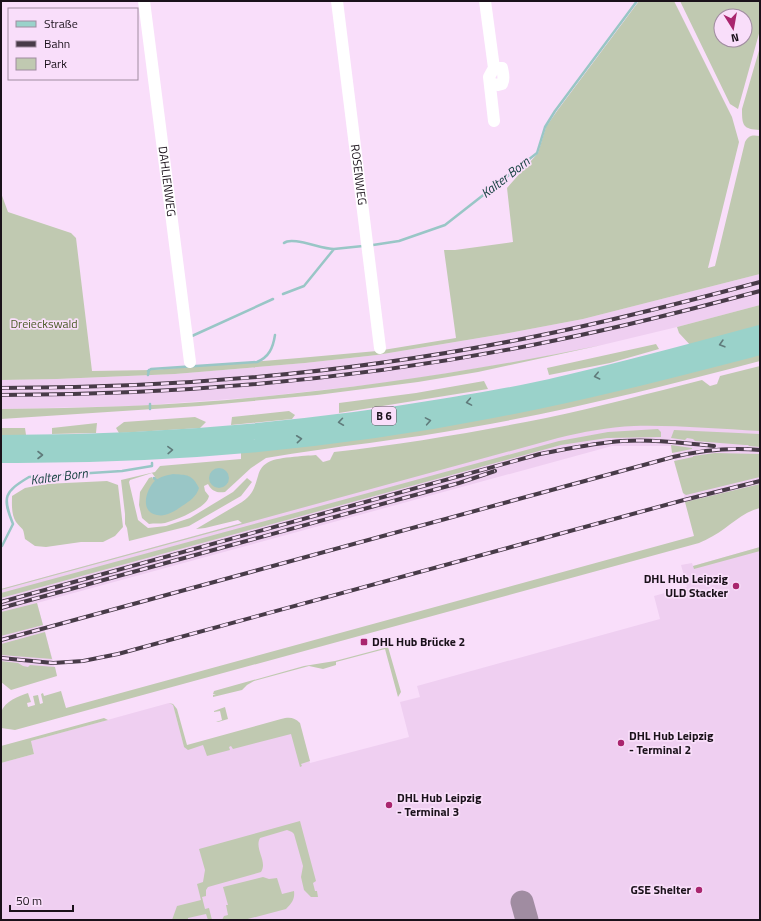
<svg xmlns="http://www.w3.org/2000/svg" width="761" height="921" font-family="'Titillium Web',sans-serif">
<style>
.built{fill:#efcff1}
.green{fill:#c0c9b1;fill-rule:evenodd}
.water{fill:#99c6c6}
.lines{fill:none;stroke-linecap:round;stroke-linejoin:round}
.stream{stroke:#99c6c6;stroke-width:2.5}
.taxiway{stroke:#a08ca1;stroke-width:23}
.minor{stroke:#fff;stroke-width:12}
.major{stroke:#9ad2ca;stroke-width:16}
.rail-casing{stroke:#483b48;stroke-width:4}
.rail{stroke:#f9defa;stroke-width:2.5;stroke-dasharray:8;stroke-linecap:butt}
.oneway{stroke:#607b7b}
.poi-dot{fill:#a9256e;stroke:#f9defa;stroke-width:1.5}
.labels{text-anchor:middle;stroke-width:3.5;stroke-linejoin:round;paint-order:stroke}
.shield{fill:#f9defa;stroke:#5d4e5d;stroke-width:1}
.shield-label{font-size:11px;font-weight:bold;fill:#1a111a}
.street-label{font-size:12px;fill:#1a111a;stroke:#f9defa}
.park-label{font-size:12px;fill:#4c5d29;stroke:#f9defa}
.poi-label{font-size:12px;font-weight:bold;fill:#1a111a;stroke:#f9defa;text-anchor:start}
.water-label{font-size:13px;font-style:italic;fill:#174242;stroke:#f9defa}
</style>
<rect width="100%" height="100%" fill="#f9defa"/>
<!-- built -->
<path class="built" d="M760,274v31l-83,22 -75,18 -79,16 -129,21 -135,15 -125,9 -133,3v-29l57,-1 117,-5 130,-11 72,-8 132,-22 74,-14z
M646,424l114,5v70l-70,19 -19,-72h-59l-575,157 20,73 -56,-8v-79l565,-155 38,-7z
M760,547v373h-759v-157l33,-9 -3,-13 138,-38 4,2 11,42 47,-10 70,-8 9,34 99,-26 -9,-35 20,-5 -3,-11 243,-67 -6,-23 33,-9 -6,-22 11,-2 1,3z"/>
<!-- green -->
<path class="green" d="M639,1h35l58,116 7,25 -31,126 7,-2 30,-124c4,-7 7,-7 15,-6v138l-177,45 -74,14 -132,22 -72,8 -130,11 -118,5 -56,1v-187l7,19 63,21 5,5 16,133 60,-1 147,-12 78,-7 79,-13 -12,-88h11l58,-8 -6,-54 31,-35 8,-26 11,-16z
M680,1h80v29l-22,79 -8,-5zM721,16h24v24h-24z
M760,47v83c-17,-1 -18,-4 -18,-21z
M760,305v24l-68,18 -13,-14 -2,-6z
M656,344l3,5 -49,14 -61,12 -2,-7z
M602,345l-124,27 -60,10 -101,13 -118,11 -198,13v-10c86,-1 173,-3 258,-12 116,-11 230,-29 343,-52z
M760,353v8c-95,25 -190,49 -287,66 -69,13 -138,19 -207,31l-15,10 -26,24c-7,1 -13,0 -17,-8l-4,2 1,5 4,5c-2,12 -33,24 -44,27 -5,1 -11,0 -16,1l-7,-6 -3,-13 1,-13 9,-14 3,-1 1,2 2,-2 -3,-4 -22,7 -1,2 9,38 10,8 18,-2 24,-8 43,-26 14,-14 5,4 -11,14 -52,30 -60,15 -2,-13 -2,-4v-10l-4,-34 34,-8 5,-6 81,-7v-8z
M760,366v65c-42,-2 -84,-6 -126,-5 -26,1 -51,6 -76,12l-557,152v-1l241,-66 -4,-3 -33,8 -9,1 46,-27c11,-8 12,-13 16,-26 1,-5 4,-10 9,-13 8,-6 38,-7 49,-8l7,7 7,-2 4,-8c71,-8 142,-20 212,-34 53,-11 104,-25 156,-38l8,6 7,-2 3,-8z
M484,381l4,8 -149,24v-10l77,-10z
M289,411l6,4 -3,4 -61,6 1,-8z
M195,417l11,5 -6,6 -81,5 -3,-5 8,-6z
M97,423l-1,10 -44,1v-6z
M1,428h24l1,7h-25z
M658,429l3,3v5l-54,1 -46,7 -560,153v-5l558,-152 49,-9z
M674,430l86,4v13l-11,-1 -1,-1h-3l-50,-4 -2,-2 -6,-1 -2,2 -14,-2z
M671,445l21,3v1l-20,4z
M715,453l45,1v23l-74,18 -3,-2 -9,-32 19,-4v-1z
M107,481l11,4 5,42 -8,9 -12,6h-22l-35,5 -11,-1 -10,-7c-2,-13 -2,-8 -9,-17 -5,-8 -4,-18 -4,-26l13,-8 20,-4z
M760,484v24c-18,4 -31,19 -47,28 -5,3 -10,5 -14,7l-684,187 -14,-2c0,-5 -1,-12 0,-16 4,-11 18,-16 27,-19l3,9 -4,1 1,4 7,-2 -2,-9 5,-1 2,9 3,-1 -2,-9 2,-1 1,3 17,-5 5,17 628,-172 -9,-34z
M760,547v4l-66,18 -1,-3z
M37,603l6,22 -42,11v-24z
M45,632l7,27 -51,-4v-11z
M388,647l13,45 -3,5 -13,-48 -49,13v3l-13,4 -14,-3 -55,15 -7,4 -5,5 -29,7v-2l3,-1h-3l1,-3 90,-25 31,-5z
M1,661l17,2 5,3 5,1 2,-2 25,2 2,9 -46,14 -10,-8z
M169,703l4,1 4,5 10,36 94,-26c8,-2 13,-2 19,4l10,38 -9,3 1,2 -2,1 -9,-33 -58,15 -2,-3 -2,1 1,3 -23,6 -4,-11 -15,5 -4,-3 -11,-42z
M225,707l3,12 -10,3h-2l6,-2 -2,-9 -6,1v-1z
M104,718l4,2 -77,21 3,13 -33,9v-17z
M300,821l16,60 -3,2 2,8h2l1,6h-7l-7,-7 -3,-13 2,-11 -9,-32 -2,-2 -5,-2 -27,8c-6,11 8,23 1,34l-53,15 -2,3v6l-4,1 3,12 4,-1 3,12h-4l-2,-6 -18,4v2h-16l5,-14 24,-6 -4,-16 6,-2 2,-12 -6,-21z
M263,877l6,2 8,-1 5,16 12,-3c1,8 -2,12 -8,18l-42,11h-22l2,-4 4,-1 -2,-10h2l-5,-18z"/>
<!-- water -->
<path class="water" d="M209 478a10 10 0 1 1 20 0a10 10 0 1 1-20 0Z
M173,474c14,1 19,0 26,14 -3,9 -9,13 -17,18 -7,5 -16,11 -25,9 -18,-3 -11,-27 -1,-35 4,-3 11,-5 17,-6z"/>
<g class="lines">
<!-- stream -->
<path class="stream" d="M284,243c8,-7 37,6 50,6
M373,245l26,-4 46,-16 92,-72 8,-26 10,-16 82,-110
M283,294l21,-8 30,-37 29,-3
M192,336l81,-37
M148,371l3,-2 106,-7c12,-5 16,-14 18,-27
M148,375l1,-5
M150,404v5
M154,478l2,2
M2,546l11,-22c-11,-27 -9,-32 16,-47l93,-6 30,-5v-3"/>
<!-- taxiway -->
<path class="taxiway" d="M522,902l5,18"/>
<!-- minor -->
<g class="minor">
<path id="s1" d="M144,1l46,361"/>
<path id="s2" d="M337,1l43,347"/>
<path d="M485,1l9,67 -5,9 5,44"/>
<path d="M490,83l8,2 4,-1c3,-6 1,-10 0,-16h-8"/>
</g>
<!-- major -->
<path class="major" d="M1,443c150,0 299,-12 447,-37 34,-6 68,-11 102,-19 71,-16 140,-35 210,-54
M1,455c164,1 330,-13 492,-45 90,-17 178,-40 267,-63"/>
<!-- rail casing -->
<g class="rail-casing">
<path id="rail" d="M1,388c171,0 343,-14 511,-47 84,-16 166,-37 248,-59
M1,395c186,0 374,-17 556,-55 69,-14 136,-31 203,-49
M1,602l539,-148c27,-5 54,-11 82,-13 31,-2 61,2 92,5
M1,608l458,-125 36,-12
M1,640l672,-183c29,-7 57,-10 87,-7
M1,658l52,5 30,-2 35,-7 566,-154 76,-19"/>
</g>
<!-- rail -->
<use href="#rail" class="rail"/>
</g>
<!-- one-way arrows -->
<defs><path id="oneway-chevron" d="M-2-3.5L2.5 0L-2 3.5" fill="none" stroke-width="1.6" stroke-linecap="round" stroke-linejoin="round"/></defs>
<g class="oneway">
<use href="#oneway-chevron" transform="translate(722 344) rotate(164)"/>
<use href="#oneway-chevron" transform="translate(597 376) rotate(167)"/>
<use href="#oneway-chevron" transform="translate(469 402) rotate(170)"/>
<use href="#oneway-chevron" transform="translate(428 421) rotate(-10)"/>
<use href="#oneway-chevron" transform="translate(341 422) rotate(172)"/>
<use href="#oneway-chevron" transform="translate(299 439) rotate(-6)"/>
<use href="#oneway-chevron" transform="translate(170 450) rotate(-2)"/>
<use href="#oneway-chevron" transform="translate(40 455)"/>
</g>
<!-- markers -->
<g class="poi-dot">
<circle cx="736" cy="586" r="4"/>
<rect x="360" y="638" width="8" height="8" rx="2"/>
<circle cx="621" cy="743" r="4"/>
<circle cx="389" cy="805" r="4"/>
<circle cx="699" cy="890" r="4"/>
</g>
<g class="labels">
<!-- shield labels -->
<rect class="shield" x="372" y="407" width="24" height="18" rx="3"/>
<g class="shield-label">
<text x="384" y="420">B 6</text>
</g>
<!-- street labels -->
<g class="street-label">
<text dy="4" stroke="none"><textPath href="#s2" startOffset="175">ROSENWEG</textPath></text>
<text dy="4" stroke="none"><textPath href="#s1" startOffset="182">DAHLIENWEG</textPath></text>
</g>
<!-- park labels -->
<g class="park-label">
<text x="44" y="328">Dreieckswald</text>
</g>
<!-- poi labels -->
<g class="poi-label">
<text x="728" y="583" text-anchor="end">DHL Hub Leipzig<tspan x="728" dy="14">ULD Stacker</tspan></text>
<text x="372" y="646">DHL Hub Brücke 2</text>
<text x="629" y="740">DHL Hub Leipzig<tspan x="629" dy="14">- Terminal 2</tspan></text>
<text x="397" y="802">DHL Hub Leipzig<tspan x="397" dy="14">- Terminal 3</tspan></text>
<text x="691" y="894" text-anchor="end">GSE Shelter</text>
</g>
<!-- water labels -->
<g class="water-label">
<text transform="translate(505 177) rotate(-38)" y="5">Kalter Born</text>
<text transform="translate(59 476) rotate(-7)" y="5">Kalter Born</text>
</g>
</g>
<!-- border -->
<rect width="761" height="921" fill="none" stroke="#1a111a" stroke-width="4"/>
<!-- legend -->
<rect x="8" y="8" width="130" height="72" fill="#f9defa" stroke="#a08ca0"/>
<rect x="16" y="21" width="20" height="6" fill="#9ad2ca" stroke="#a08ca0"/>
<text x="44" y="28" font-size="12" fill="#1a111a">Straße</text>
<rect x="16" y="41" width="20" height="6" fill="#483b48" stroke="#a08ca0"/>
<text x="44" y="48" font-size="12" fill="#1a111a">Bahn</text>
<rect x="16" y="58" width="20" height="12" fill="#c0c9b1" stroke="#a08ca0"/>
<text x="44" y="68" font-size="12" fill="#1a111a">Park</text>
<!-- north arrow -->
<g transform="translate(733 28) rotate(169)"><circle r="19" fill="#f9defa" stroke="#a08ca0"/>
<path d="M0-3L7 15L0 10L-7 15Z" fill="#a9256e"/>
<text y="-6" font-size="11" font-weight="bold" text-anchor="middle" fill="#1a111a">N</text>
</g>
<!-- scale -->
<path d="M10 905v6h63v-6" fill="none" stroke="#1a111a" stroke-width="2"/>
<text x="16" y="905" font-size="12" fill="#1a111a" stroke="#f9defa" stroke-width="3" paint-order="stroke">50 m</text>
</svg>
